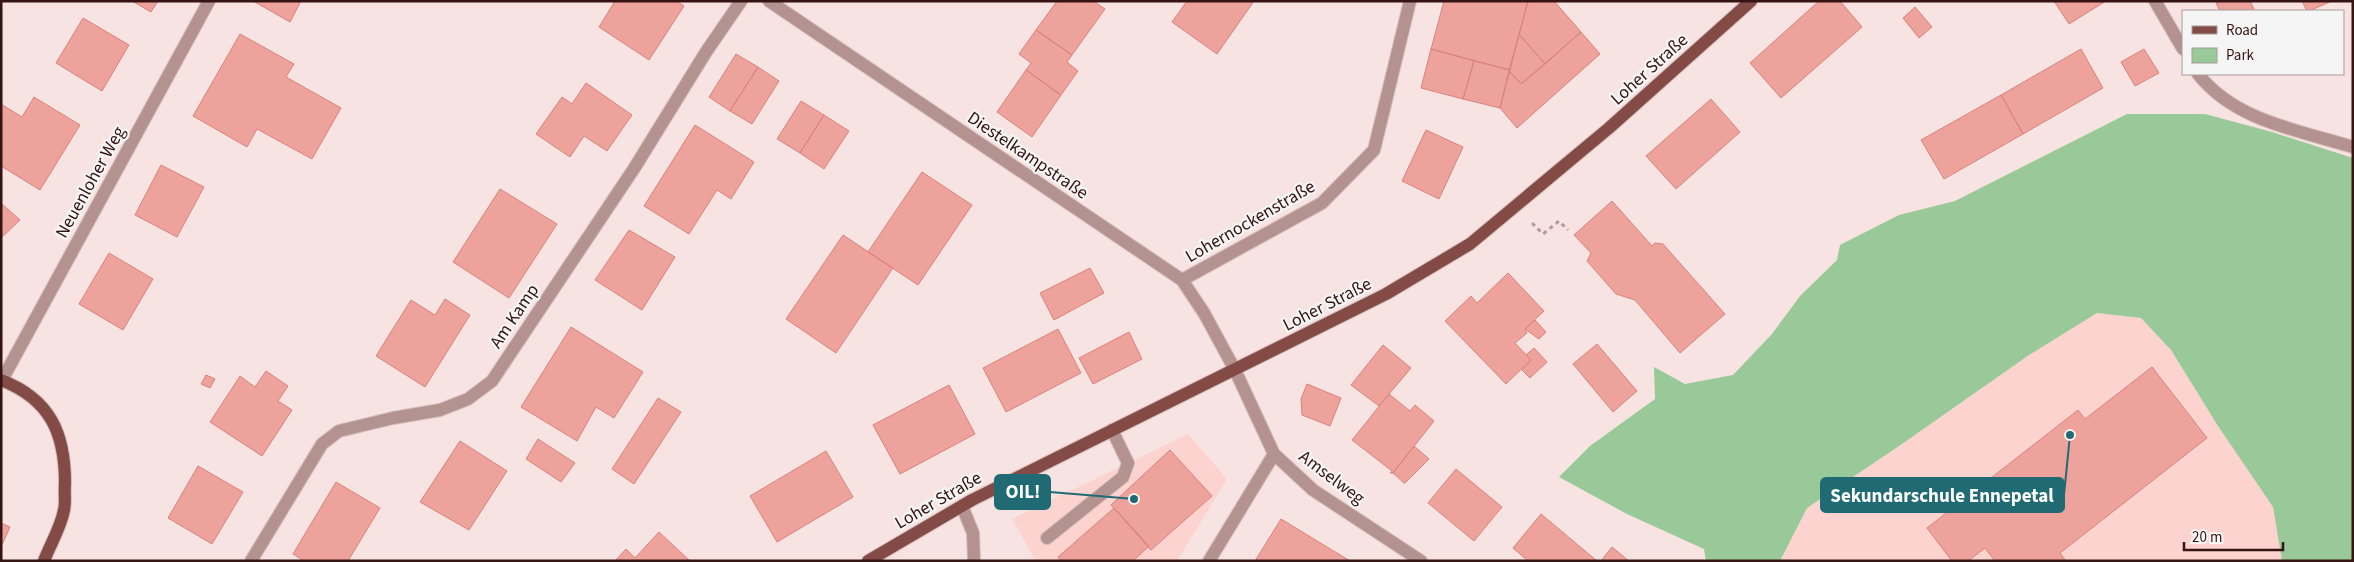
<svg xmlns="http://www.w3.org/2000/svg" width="2354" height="562" font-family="'Source Sans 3',sans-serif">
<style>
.built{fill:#fdd3cf}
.green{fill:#99c998}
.building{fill:#eea29c;stroke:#da827d}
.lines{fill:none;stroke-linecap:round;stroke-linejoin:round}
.minor-casing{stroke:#d4bebc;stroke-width:14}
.major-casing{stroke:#d4bebc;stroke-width:14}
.path{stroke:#b49b9a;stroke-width:3;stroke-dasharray:4 4;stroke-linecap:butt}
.minor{stroke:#b4928f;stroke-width:12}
.major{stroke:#834a46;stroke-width:12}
.labels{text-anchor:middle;stroke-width:4.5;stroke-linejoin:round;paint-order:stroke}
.street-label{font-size:18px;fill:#361413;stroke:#f5f5f5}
.leader{fill:none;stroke:#206b73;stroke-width:2}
.callout-dot{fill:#206b73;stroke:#f5f5f5;stroke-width:2}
.callout{fill:#206b73;stroke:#206b73;stroke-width:2}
.callout-label{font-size:19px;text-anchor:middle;font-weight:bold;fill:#fff}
</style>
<rect width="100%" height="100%" fill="#f7e3e1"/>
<!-- built -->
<path class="built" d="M2097,313l44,5 30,32 47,76 55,81 9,54h-502l27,-53 95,-64 127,-89z
M1188,434l39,45 -50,82h-141l-24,-42z"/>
<!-- green -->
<path class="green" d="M2127,114h78l67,18 81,26v403h-71l-9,-54 -55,-81 -47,-76 -30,-32 -44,-5 -68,42 -127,89 -95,64 -27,53h-74l-2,-12 -77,-35 -68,-37 31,-31 65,-47 -1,-32 31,17 48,-9 39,-41 28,-38 37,-36 3,-15 59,-30 56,-14z"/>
<!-- building -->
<path class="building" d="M132,1h26l-7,11z
M253,1h48l-11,21z
M615,1h61l8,5 -35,54 -50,-33z
M1057,1h36l12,8 -33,46 -36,-25z
M1187,1h67l-37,53 -45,-32z
M1444,1h84l-18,69 -79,-21z
M1528,1h26l27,31 -36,32 -26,-30z
M1819,1h21l22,26 -81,71 -31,-35z
M2054,1h52l-37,23z
M2221,1h29l5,10h-35l-4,-8z
M2302,1h30l-23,10h-2z
M1915,7l17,20 -13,11 -16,-20z
M83,18l46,27 -27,46 -46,-28z
M1036,30l36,25 -5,7 11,9 -17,24 -35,-25 5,-7 -12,-9z
M1581,32l19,22 -83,74 -17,-20 9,-37 12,13z
M240,34l54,30 -8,13 55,31 -29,51 -55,-30 -10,18 -54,-31z
M1519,34l26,30 -24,20 -12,-13z
M1431,49l43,12 -11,38 -42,-11z
M2081,49l22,39 -80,46 -22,-39z
M2144,49l15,24 -24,13 -14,-24z
M736,54l22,13 -28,44 -21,-14z
M1474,61l36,9 -10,38 -37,-9z
M758,67l21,14 -27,43 -22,-13z
M1026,70l35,25 -29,42 -35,-25z
M586,83l46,32 -25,36 -23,-15 -14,21 -34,-23 26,-37 10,7z
M2001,95l22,39 -79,45 -23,-39z
M34,97l46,28 -40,65 -39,-24v-62l21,13z
M1711,99l29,33 -64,57 -30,-33z
M801,101l23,14 -24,38 -23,-14z
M824,115l25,16 -25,38 -24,-16z
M695,125l59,37 -23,37 -14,-9 -28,44 -45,-28z
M1426,130l37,17 -24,52 -37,-18z
M161,165l43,22 -27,50 -42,-22z
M922,172l50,33 -54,80 -50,-33z
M500,189l57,35 -48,74 -56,-36z
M1612,201l40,45 3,-3 8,1 62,70 -45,39 -45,-53 -19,-6 -29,-33 4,-8 -17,-18z
M1,203l19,17 -19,18z
M629,230l46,27 -33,53 -47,-30z
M843,235l50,33 -57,85 -50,-34z
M109,253l44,26 -30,51 -44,-26z
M1090,268l14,25 -50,27 -14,-27z
M1508,273l36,38 -19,18 2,4 -12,10 16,17 -25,24 -61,-63 26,-25 6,7z
M445,299l25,16 -45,72 -49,-31 35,-56 24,15z
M1535,320l11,12 -7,7 -14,-10z
M571,327l72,45 -29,46 -18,-11 -19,34 -56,-34z
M1058,329l23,44 -75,39 -23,-44z
M1129,332l13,27 -49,25 -14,-26z
M1597,344l40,47 -24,21 -40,-48z
M1383,345l28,23 -32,38 -28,-21z
M1534,348l13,14 -17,16 -8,-8 9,-10 -5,-5z
M2152,367l55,71 -147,115 6,8h-71l-10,-13 -17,13h-16l-25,-33 151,-118 7,9z
M266,371l22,15 -10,15 14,9 -30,46 -52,-34 30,-46 15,11z
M206,375l9,4 -5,9 -9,-4z
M1307,384l34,14 -11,28 -28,-11 -1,-16z
M949,385l26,49 -75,40 -27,-49z
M1389,394l21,17 5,-6 19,16 -41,52h-3l2,-2 -40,-31z
M658,398l23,14 -47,72 -22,-15z
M538,439l37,24 -14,19 -35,-23z
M460,441l47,30 -38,59 -49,-28z
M1414,446l15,13 -24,24h-1l-11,-10z
M1170,450l42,46 -61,54 -40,-45z
M826,451l27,46 -76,45 -27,-46z
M198,466l45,26 -31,52 -44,-26z
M1456,469l46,38 -28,34 -46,-38z
M336,482l44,26 -32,53h-44l-11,-7z
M1114,508l35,38 -16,15h-72l-3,-4z
M1541,514l56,47h-69l-15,-13z
M1281,519l69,42h-95z
M1,523l9,4 -9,20z
M659,532l31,29h-75l11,-12 9,9z
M1612,547l17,14h-28z"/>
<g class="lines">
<!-- minor casing -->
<g class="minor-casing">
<path id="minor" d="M769,1l413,279 22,33 31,57 39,84 39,36 108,71
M2155,1l28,48
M2198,74c37,47 100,56 155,73
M1182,280l140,-77 52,-53 36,-149
M2,380l207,-379
M962,506l11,27 1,28
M1047,538l76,-61 5,-14 -16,-33
M251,561l71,-117 17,-13 54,-13 47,-8 28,-11 24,-18 143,-214 71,-115 35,-51
M1209,561l65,-107"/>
</g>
<!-- major casing -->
<g class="major-casing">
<path id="major" d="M1,380c49,19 64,53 64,103 -1,9 1,19 -1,27 -3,17 -14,35 -20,51
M868,561l104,-61 414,-206 84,-50 139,-116 142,-127"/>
</g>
<!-- path -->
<path class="path" d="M1532,223l11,11 16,-13 9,9"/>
<!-- minor -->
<use href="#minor" class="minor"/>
<!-- major -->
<use href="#major" class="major"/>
</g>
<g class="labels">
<!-- street labels -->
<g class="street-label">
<text transform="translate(1649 69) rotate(-42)" y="6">Loher Straße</text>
<text transform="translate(1028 155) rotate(34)" y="6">Diestelkampstraße</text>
<text transform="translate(90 182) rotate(-61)" y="6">Neuenloher Weg</text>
<text transform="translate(1250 221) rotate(-30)" y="6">Lohernockenstraße</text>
<text transform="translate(1327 304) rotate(-27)" y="6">Loher Straße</text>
<text transform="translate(514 316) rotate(-56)" y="6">Am Kamp</text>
<text transform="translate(1332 477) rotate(37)" y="6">Amselweg</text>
<text transform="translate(938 500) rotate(-30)" y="6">Loher Straße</text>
</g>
</g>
<!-- callouts -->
<path class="leader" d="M1134 499L1050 492M2070 435L2064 495"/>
<g class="callout-dot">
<circle cx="1134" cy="499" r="5"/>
<circle cx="2070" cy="435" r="5"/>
</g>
<g class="callout">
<rect x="995" y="475" width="55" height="34" rx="5"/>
<rect x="1821" y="478" width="243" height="34" rx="5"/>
</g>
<g class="callout-label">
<text x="1023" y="498">OIL!</text>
<text x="1942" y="502">Sekundarschule Ennepetal</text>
</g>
<!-- border -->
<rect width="2354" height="562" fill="none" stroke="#361413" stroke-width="5"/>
<!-- legend -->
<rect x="2182" y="10" width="162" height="65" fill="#f5f5f5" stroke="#a99b9b"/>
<rect x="2192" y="26" width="25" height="8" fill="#834a46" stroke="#a99b9b"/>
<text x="2226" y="35" font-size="15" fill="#361413">Road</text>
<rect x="2192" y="48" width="25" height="15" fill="#99c998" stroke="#a99b9b"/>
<text x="2226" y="60" font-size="15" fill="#361413">Park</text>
<!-- scale -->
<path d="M2184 542v8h99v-8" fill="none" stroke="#361413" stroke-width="2.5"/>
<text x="2192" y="542" font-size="15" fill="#361413" stroke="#f5f5f5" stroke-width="4" paint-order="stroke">20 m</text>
</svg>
